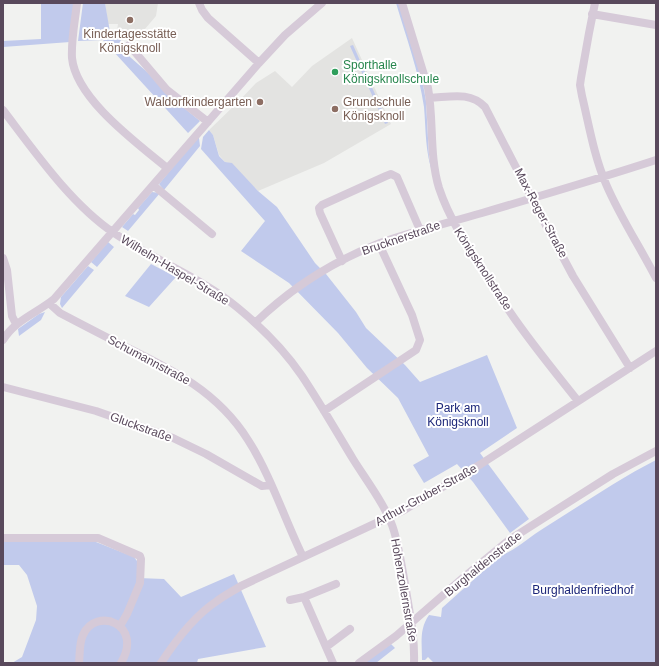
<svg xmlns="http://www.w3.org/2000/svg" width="659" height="666" font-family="Helvetica,sans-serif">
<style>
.education{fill:#e3e3e1}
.green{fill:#c1caec}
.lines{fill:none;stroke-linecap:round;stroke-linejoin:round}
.minor{stroke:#d6cad8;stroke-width:8}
.education-dot{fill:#8d6e63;stroke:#fff;stroke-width:1.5}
.leisure-dot{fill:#2e9e5b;stroke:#fff;stroke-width:1.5}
.labels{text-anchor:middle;stroke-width:4;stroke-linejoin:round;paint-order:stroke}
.education-label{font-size:12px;fill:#785e54;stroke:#fff}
.leisure-label{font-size:12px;fill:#27864d;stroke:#fff;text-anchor:start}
.street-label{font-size:12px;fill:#59495c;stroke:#fff}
.park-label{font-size:12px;fill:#1d2779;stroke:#fff}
</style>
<rect width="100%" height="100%" fill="#f1f2f0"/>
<!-- education -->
<path class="education" d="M105,3h53l-2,13 -17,20h-6l1,-3 -17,-2 1,-7h-10z
M352,38l39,86 -67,39 -66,28 -26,-27 -7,-2 -6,-7 -6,-20 -4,-5 28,-27 19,-20 19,-12 17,16 20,-21z"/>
<!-- green -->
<path class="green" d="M41,3h33l-4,39 -67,5v-6l38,-2z
M83,3h22l5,29 5,1 6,5 -1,8 10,11 16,14 32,32 22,18 -12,12 -85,-93 -25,1z
M396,3h3l23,76 4,22 3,56 4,17c-8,-22 -7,-44 -9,-67 -5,-35 -18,-70 -28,-104z
M353,45l35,78 -3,1 -35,-78z
M209,130l4,5 6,21 6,6 7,1 26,28 19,16 38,56 11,11 30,38 10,16 39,37 15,17 67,-27 30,73 -37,25 49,66 -19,14 -37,-51 -16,-18 -33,19 -11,-18 16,-9 -31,-58 -31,-30 -29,-35 -49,-50 -48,-32 24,-30 -64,-72 2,-12z
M198,137l1,1 1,8 -36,44 -5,-6z
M152,192l8,1 -32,38 -6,-4 11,-13 2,1 4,-5 -1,-2z
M108,242l6,5 -17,20 -6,-5z
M151,264l25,13 -27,30 -24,-11z
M88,266l6,4 -32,38 -2,-4 1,-7z
M45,312l-4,8 -22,16 -1,-7 21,-15z
M656,460v203h-222l-6,-6 -3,3h-3c0,-16 -3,-31 7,-45l12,2 1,-9 58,-52c16,-6 29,-19 44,-28 37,-23 73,-48 112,-68z
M3,541l93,1 38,15 3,4 1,17 26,1 17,18 53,-23 32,73 -68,12 -1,4h-185l10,-6 14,-37 1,-14 -10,-31 -8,-10h-16z
M391,644l4,4 -19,15h-12z"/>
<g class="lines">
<!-- minor -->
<path class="minor" d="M77,3c-2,18 -6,37 -5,55 4,41 65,85 95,110
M199,3l3,7 6,8 51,45
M402,3l26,85c6,33 1,67 11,100 10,30 27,56 44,82 9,14 17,28 27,42 21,31 45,60 68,89
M595,3l-6,30 -8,45 -1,7 2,11c7,29 12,60 24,88 14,33 34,63 50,94
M592,14l64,11
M129,45l38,45 41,32
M430,98c20,-1 40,-7 55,9l57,111 31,58 57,92
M3,110c32,42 68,94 111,123 40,27 88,45 124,75 23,19 47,43 64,68 18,27 34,55 51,83 13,21 34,48 41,72 5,17 8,36 11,53 4,26 10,52 9,79
M153,185l59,49
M3,258l4,12 5,46 4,8
M342,261l-22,-48 -1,-5 3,-3 64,-29 5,-2 6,3 23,53
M49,303l11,10c21,11 42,22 64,33 49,24 94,46 124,94 22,34 37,80 55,117
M255,323c35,-34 79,-62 125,-80 33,-12 68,-20 102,-30 58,-17 116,-34 174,-53
M3,340c12,-20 34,-27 51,-41l205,-236 26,-28 37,-32
M3,387l93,24 77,27 33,16 56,32 9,-1
M324,411l92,-61 4,-10 -8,-25 -33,-71
M3,538h95l42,18 1,3 -1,24 -13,31 -7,12
M304,597l29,66
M290,600l14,-3 32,-13
M326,647l24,-18
M79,663c1,-8 0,-20 4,-28 13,-29 61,-11 38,28
M161,663c15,-23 33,-47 56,-62 8,-6 16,-10 24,-15l163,-76 77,-46 175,-113
M359,663l37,-27 68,-59 45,-37 104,-66 43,-23"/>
</g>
<!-- markers -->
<g class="education-dot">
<circle cx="130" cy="20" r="4"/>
<circle cx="260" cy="102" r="4"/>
<circle cx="335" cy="109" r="4"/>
</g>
<circle class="leisure-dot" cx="335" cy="72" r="4"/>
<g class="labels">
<!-- education labels -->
<g class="education-label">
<text x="130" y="38">Kindertagesstätte<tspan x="130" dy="14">Königsknoll</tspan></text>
<text x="252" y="106" text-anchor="end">Waldorfkindergarten</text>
<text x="343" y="106" text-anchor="start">Grundschule<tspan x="343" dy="14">Königsknoll</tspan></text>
</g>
<!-- leisure labels -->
<g class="leisure-label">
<text x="343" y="69">Sporthalle<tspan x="343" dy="14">Königsknollschule</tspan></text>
</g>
<!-- street labels -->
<g class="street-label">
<text transform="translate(541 213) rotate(62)" y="4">Max-Reger-Straße</text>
<text transform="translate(401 238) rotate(-19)" y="4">Brucknerstraße</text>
<text transform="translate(483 269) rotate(57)" y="4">Königsknollstraße</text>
<text transform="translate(175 270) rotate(31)" y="4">Wilhelm-Haspel-Straße</text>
<text transform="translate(149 360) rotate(28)" y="4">Schumannstraße</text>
<text transform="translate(141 427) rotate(20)" y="4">Gluckstraße</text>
<text transform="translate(426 495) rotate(-29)" y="4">Arthur-Gruber-Straße</text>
<text transform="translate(483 564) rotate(-39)" y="4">Burghaldenstraße</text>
<text transform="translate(404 590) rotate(80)" y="4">Hohenzollernstraße</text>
</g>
<!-- park labels -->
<g class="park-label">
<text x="458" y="412">Park am<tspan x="458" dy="14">Königsknoll</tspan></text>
<text x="583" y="594">Burghaldenfriedhof</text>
</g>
</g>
<!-- border -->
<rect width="659" height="666" fill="none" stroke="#59495c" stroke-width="8"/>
</svg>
